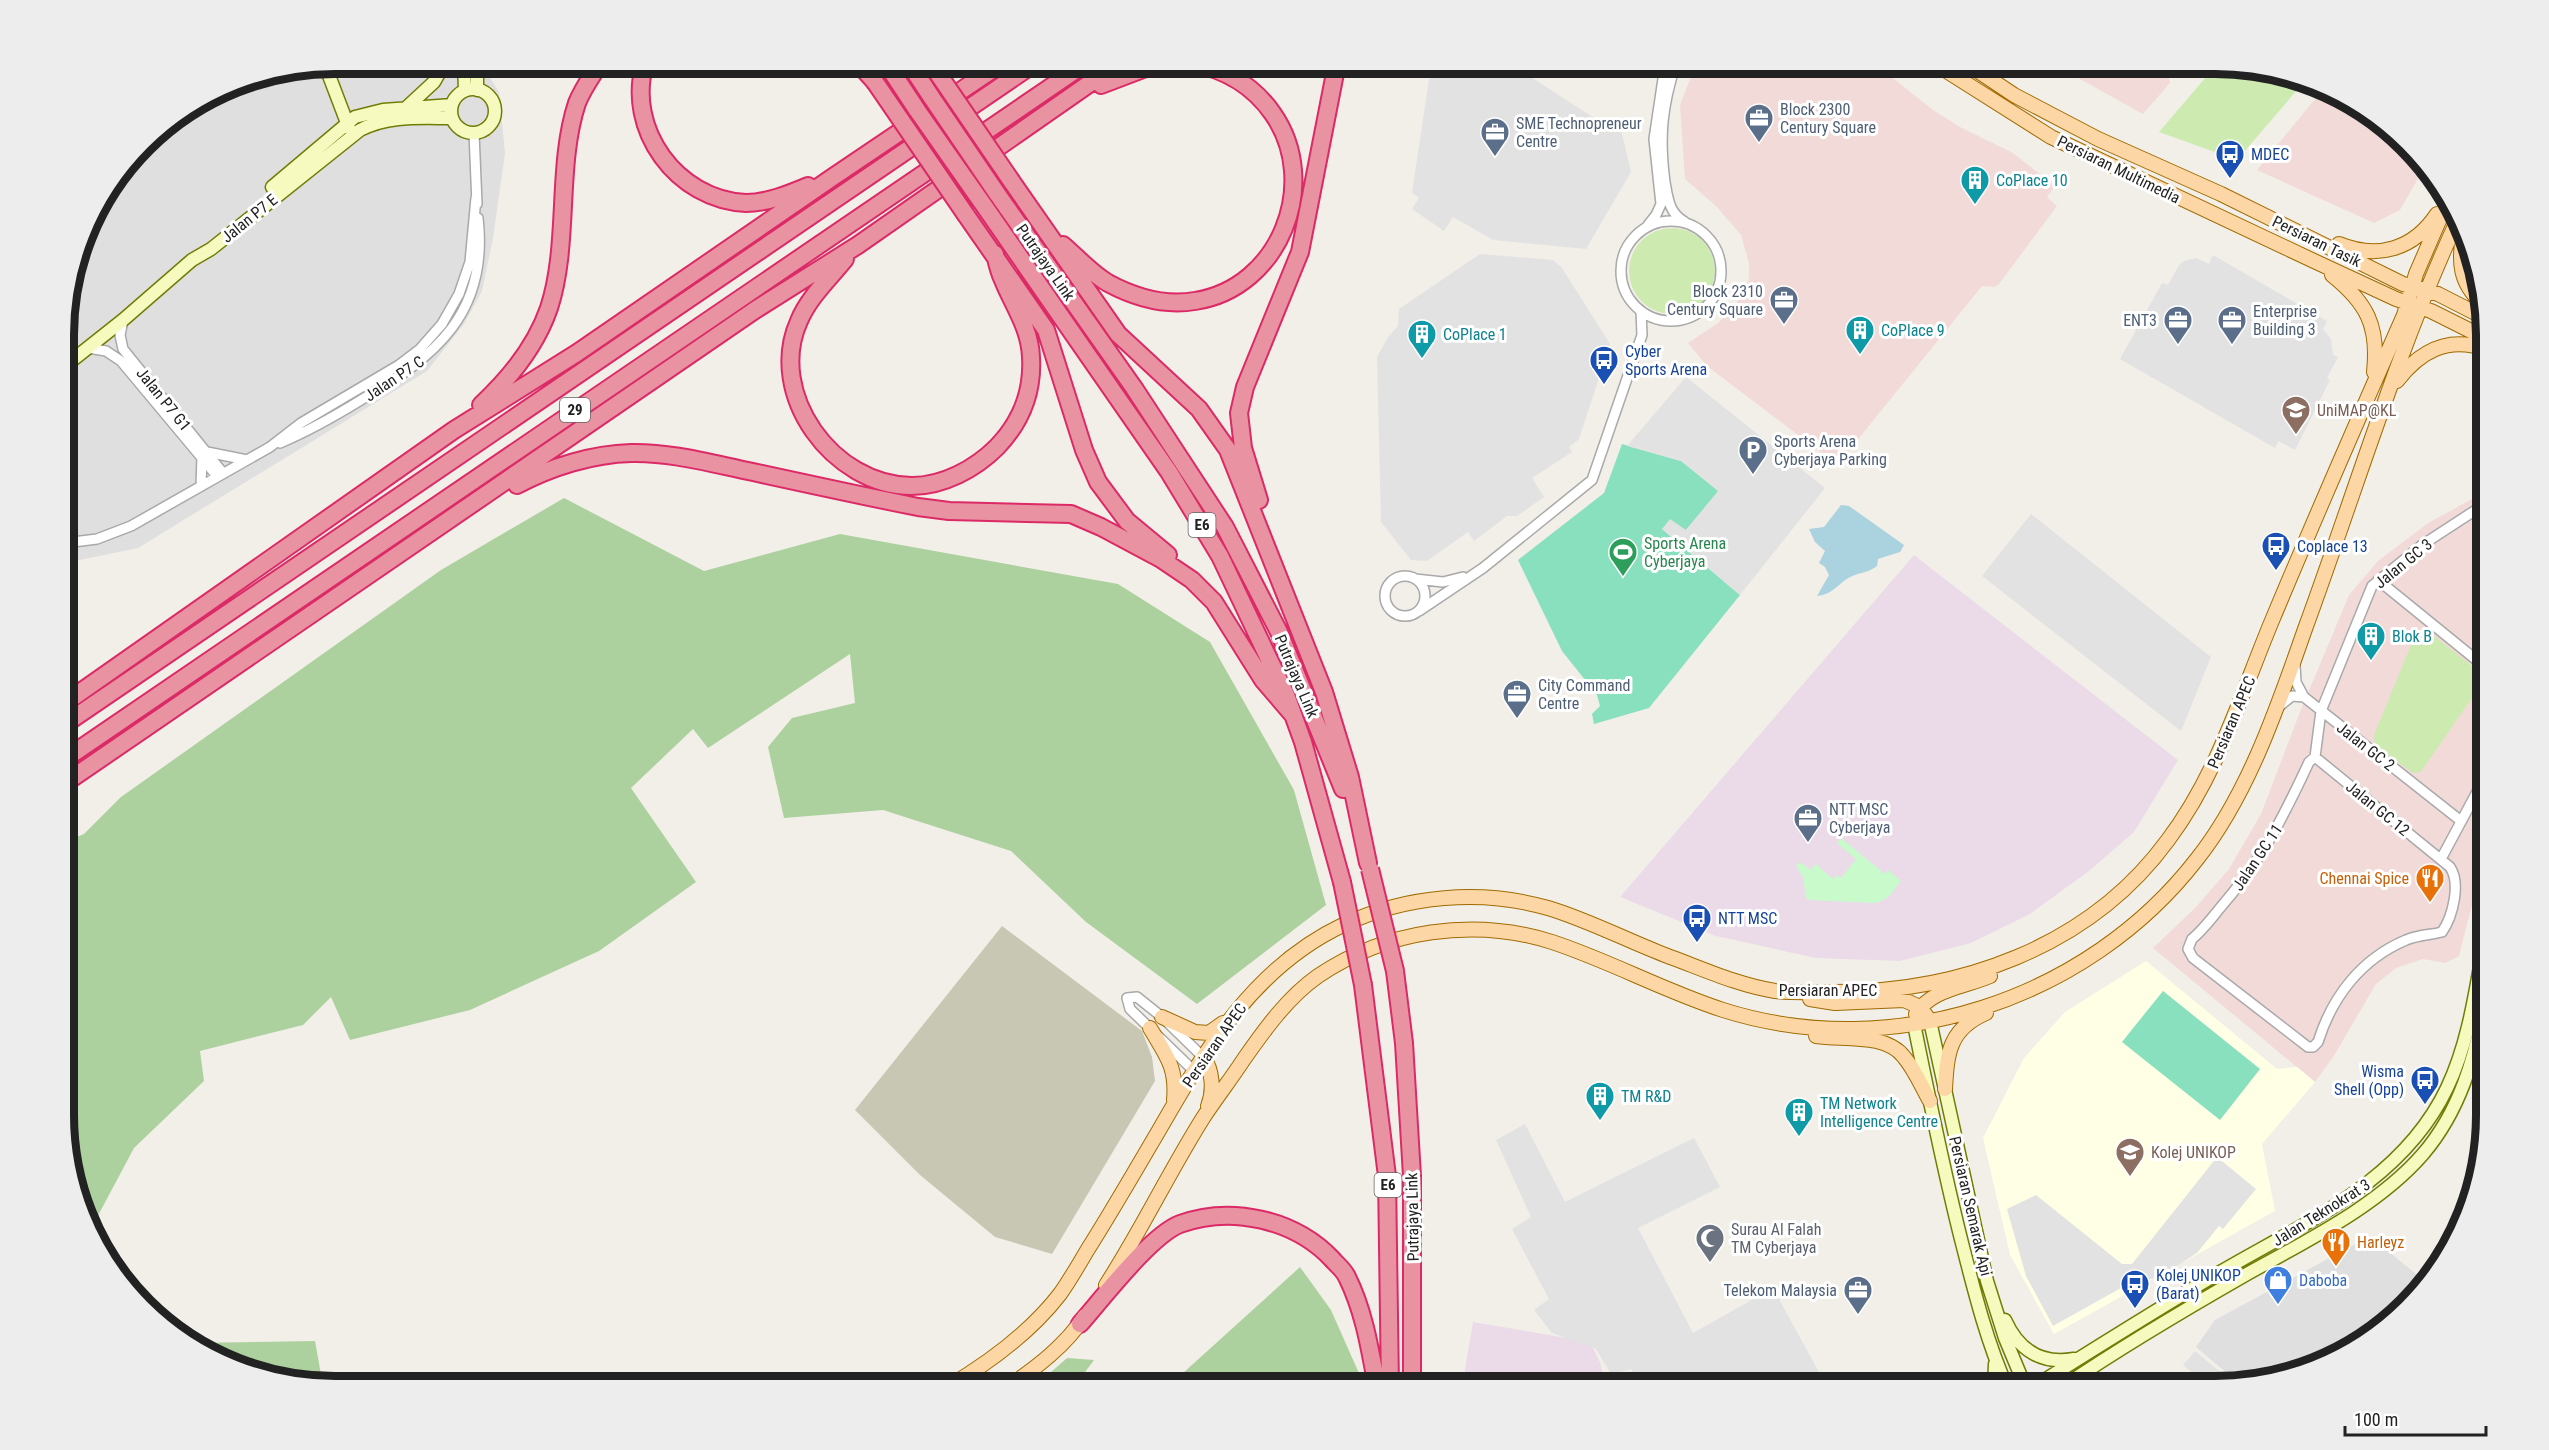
<svg xmlns="http://www.w3.org/2000/svg" width="2549" height="1450" font-family="'Roboto Condensed',sans-serif">
<style>
.residential{fill:#e0dfdf}
.commercial{fill:#f2dad9}
.industrial{fill:#ebdbe8}
.education{fill:#ffffe5}
.construction{fill:#c7c7b4}
.grass{fill:#cdebb0}
.forest{fill:#add19e}
.park{fill:#c8facc}
.pitch{fill:#88e0be}
.parking{fill:#e2e2e2}
.water{fill:#aad3df}
.lines{fill:none;stroke-linecap:round;stroke-linejoin:round}
.street-casing{stroke:#a9a9a9;stroke-width:12}
.secondary-casing{stroke:#707d05;stroke-width:15}
.primary-casing{stroke:#a06b00;stroke-width:16}
.highway-casing{stroke:#dc2a67;stroke-width:20}
.street{stroke:#fff;stroke-width:9}
.secondary{stroke:#f7fabf;stroke-width:12}
.primary{stroke:#fcd6a4;stroke-width:14}
.highway{stroke:#e892a2;stroke-width:16}
.highway-bridge-casing{stroke:#dc2a67;stroke-width:20;stroke-linecap:butt}
.highway-bridge{stroke:#e892a2;stroke-width:16}
.labels{text-anchor:middle;stroke-width:6;stroke-linejoin:round;paint-order:stroke}
.shield{fill:#fff;stroke:#646464;stroke-width:1.5}
.shield-label{font-size:15px;font-weight:bold;fill:#222}
.service-label{font-size:16px;fill:#4e5e75;stroke:#fff;text-anchor:start}
.transit-label{font-size:16px;fill:#164399;stroke:#fff;text-anchor:start}
.street-label{font-size:16px;fill:#222;stroke:#fff}
.culture-label{font-size:16px;fill:#0d838f;stroke:#fff;text-anchor:start}
.education-label{font-size:16px;fill:#785e54;stroke:#fff;text-anchor:start}
.leisure-label{font-size:16px;fill:#27864d;stroke:#fff;text-anchor:start}
.food-label{font-size:16px;fill:#c56008;stroke:#fff;text-anchor:end}
.worship-label{font-size:16px;fill:#5b616d;stroke:#fff;text-anchor:start}
.shop-label{font-size:16px;fill:#366cbe;stroke:#fff;text-anchor:start}
.rim{fill:none;stroke:#222;stroke-width:8}
</style>
<rect width="100%" height="100%" fill="#f2efe9"/>
<!-- residential -->
<path class="residential" d="M334,63h152l1,10 12,19 6,61 -12,85 -11,53 -18,33 -37,47 -289,177 -73,15v-264l26,-85 64,-83 76,-47z
M2370,1236l53,44 -58,61 -63,32 -61,12 -45,-38 19,-27z"/>
<!-- commercial -->
<path class="commercial" d="M1704,63h170l59,47 27,17 53,26 42,33 -8,11 10,9 -58,78 -4,3 -13,-1 -135,167 -14,5 -10,-4 -116,-88 -19,-23 30,-20 14,-14 13,-18 4,-13v-15l-8,-28 -24,-28 -32,-28 -5,-74 10,-26z
M2051,63h94l24,15 1,5 -27,31z
M2324,88l26,11 74,69 -24,42 -26,13 -117,-53z
M2485,492v362l-26,102 -14,7 -22,-4 -27,9 -20,16 -41,70 -20,28 -162,-134 43,-41 33,-38 32,-55 39,-102 49,-117 29,-34 50,-38z"/>
<!-- industrial -->
<path class="industrial" d="M1914,555l264,205 -44,72 -45,39 -59,43 -59,29 -71,18 -84,-3 -100,-22 -96,-39z
M1473,1322l117,20 10,20 6,25h-144z"/>
<!-- education -->
<path class="education" d="M2146,961l131,108 20,-2 18,15 -53,62 13,67 -221,123 -44,-79 -27,-117 41,-80 41,-46z"/>
<!-- construction -->
<path class="construction" d="M1002,926l140,105 10,26 3,24 -103,173 -57,-17 -75,-62 -65,-65z"/>
<!-- grass -->
<path class="grass" d="M2218,63l67,9 20,9 -68,79 -78,-28z
M1629 271a43 43 0 1 1 86 0a43 43 0 1 1-86 0Z
M2424,628l58,46 1,8 -62,90 -8,1 -38,-27 -1,-11 42,-102z"/>
<!-- forest -->
<path class="forest" d="M564,498l140,73 136,-37 278,50 92,58 84,148 32,115 -129,99 -111,-82 -75,-71 -128,-41 -99,8 -16,-71 24,-29 63,-15 -5,-49 -142,94 -15,-19 -62,59 65,94 -97,69 -129,59 -120,30 -19,-43 -28,28 -103,26 4,30 -70,67 -41,77 -28,-74v-309l19,-8 37,-37 320,-227z
M1300,1267l31,43 31,70v7h-187l-3,-4z
M315,1341l7,39 -1,5 -57,-7 -65,-27 -9,-8z
M1067,1358l27,2 -20,27h-40z"/>
<!-- park -->
<path class="park" d="M1841,838l44,36 3,-4 13,11c-8,10 -13,21 -28,22l-63,-3 -4,-2 -3,-21 -7,-11 4,-4 11,8 5,-6 17,15 4,-4 4,3 15,-19 -19,-16z"/>
<!-- pitch -->
<path class="pitch" d="M1622,444l59,17 38,30 -33,39 -24,-1 78,66 -91,113 -55,16 -2,-10 8,-8 -3,-11 -35,-44 -44,-91 86,-67z
M2163,991l97,78 -40,51 -98,-78z"/>
<!-- parking -->
<path class="parking" d="M1424,63h93l3,2 -3,3 74,48 30,14 10,42 -45,77 -93,-9 -40,-23 -9,14 -32,-22 7,-11 -7,-5 19,-127z
M1580,63h42l-7,10 -26,-3z
M1480,254l73,6 9,8 48,76 -31,95 -10,8 3,5 -40,26 12,19 -27,19h-10l-33,25 -6,-9 -41,29 -16,-1 -30,-38 -4,-165 11,-20 10,-11 1,-17z
M2213,255l114,66 -4,8 8,10 2,16 5,2 -11,21 3,2 -35,70 -16,-9 -4,7 -155,-89 42,-76 6,2 11,-20 5,-4 12,-3 13,6z
M1686,377l139,111 -85,107 -78,-66 8,-10 16,11 32,-39 -37,-30 -54,-15z
M2031,514l180,143 -30,74 -199,-155z
M1525,1124l40,78 129,-64 26,49 -82,41 55,105 80,-45 54,99h-185l-11,-18 -20,5 -15,-25 -44,-16 -18,-23 15,-11 -37,-70 19,-12 -35,-77z
M2217,1157l39,32 -33,40 -4,-3 -22,27 -36,23 -16,5 -8,-2 -84,47 -27,-50 -19,-67 29,-14 86,69h10z
M2195,1351l42,35h-36l-3,-3 2,-4 -17,-14z"/>
<!-- water -->
<path class="water" d="M1841,505l8,1 55,39 -4,7 -22,7 -1,7c-8,6 -14,6 -22,9 -17,6 -19,19 -38,21l12,-21 -4,-8 -6,-4 6,-12 -10,-9 -6,-13 15,-2z"/>
<g class="lines">
<!-- street casing -->
<g class="street-casing">
<path id="street" d="M1676,63c-14,43 -17,75 -11,119 3,17 4,31 20,40
M474,133l3,71
M1621 271a50 50 0 1 1 100 0a50 50 0 1 1-100 0Z
M1648,225l8,-10 5,-11 -7,-65 9,-60 6,-16
M123,320l-3,15 3,14 100,124
M88,348l18,3 15,10 96,115
M280,443c29,-12 55,-27 81,-43 75,-44 128,-87 117,-182
M207,452l40,8
M201,486l1,-30
M65,543l32,-4 34,-13 139,-79 31,-24 98,-58 21,-16 22,-25 17,-30 11,-32 6,-64
M1385 596a20 20 0 1 1 40 0a20 20 0 1 1-40 0Z
M1415,579l28,3 20,-5
M2378,580l107,87
M1419,611l64,-43 109,-88 50,-145 -1,-24
M2295,665l1,17 8,15 157,124
M2277,708l15,-12 12,1
M2315,757l135,110c11,16 3,49 -8,65 -12,3 -25,3 -36,8 -45,19 -74,57 -88,102l-5,5h-5l-115,-89 -5,-9 4,-10c11,-9 19,-20 28,-31 41,-47 63,-90 89,-146z
M2315,757l6,-46 51,-125 50,-41 63,-41
M2441,859l44,-82
M1194,1071l-64,-62 -3,-11 10,-1 25,20 41,40"/>
</g>
<!-- secondary casing -->
<g class="secondary-casing">
<path id="secondary" d="M464,63l1,27
M477,63v27
M325,65l24,63
M451 111a22 22 0 1 1 44 0a22 22 0 1 1-44 0Z
M407,107l27,-25 11,-19
M278,195l-6,-8 83,-70 28,-7 69,-5
M65,366l58,-46 69,-60 19,-11 149,-119c28,-15 61,-12 92,-12
M1930,1021l57,260 18,57 20,48
M1914,1024c15,74 30,149 49,223 12,47 24,95 44,140
M2005,1320c13,29 36,45 69,39
M2035,1386c62,-39 124,-78 187,-115 84,-49 181,-90 225,-183 22,-46 29,-100 38,-150
M2064,1386c59,-40 120,-76 183,-112 59,-33 131,-68 176,-120 37,-43 52,-97 62,-150
M1994,1387l1,-23"/>
</g>
<!-- primary casing -->
<g class="primary-casing">
<path id="primary" d="M1934,63l117,74 263,124 82,38 35,12 54,27
M1966,63l48,32 84,44 123,55 182,90 35,10 47,24
M2464,231c-6,30 -5,52 19,73
M2339,244c39,16 75,5 98,-30
M2332,275c35,28 47,51 42,97
M2397,381c23,-30 51,-45 88,-32
M1810,999l25,4 69,-3 16,7 10,14
M1916,1014c15,-25 49,-27 74,-38
M1162,1017l33,15 14,1 14,-10
M1150,1028c16,27 27,39 24,72
M1816,1036c28,4 70,-3 88,21 11,13 18,30 26,44
M1203,1057c10,13 11,34 5,49
M1945,1089c2,-36 4,-60 41,-76
M1106,1285c35,-54 63,-113 97,-167 13,-20 28,-39 41,-59 21,-30 44,-62 74,-83 68,-46 156,-59 234,-34 58,19 112,49 171,68 170,54 365,-10 474,-151 51,-64 81,-153 108,-230 50,-136 92,-278 153,-410
M948,1387c42,-25 82,-54 112,-93 10,-14 19,-30 28,-45 24,-38 47,-78 70,-117 47,-82 96,-165 185,-207 64,-30 138,-36 205,-17 40,12 78,32 117,47 36,13 72,30 110,36 17,2 35,1 52,1 130,2 262,-44 341,-152 49,-65 72,-142 103,-217 43,-103 88,-206 133,-308l12,-41 32,-74
M1008,1387c29,-20 57,-41 77,-71"/>
</g>
<!-- highway casing -->
<g class="highway-casing">
<path id="highway" d="M645,63c-20,66 32,137 101,140 21,0 43,-9 62,-17
M858,63l17,19
M886,63l31,47
M909,63l23,35
M931,63l10,15
M1101,85l58,-22
M1012,182l106,152 81,75 29,41 96,242 26,85 18,86
M998,195l136,193 91,139 54,105 64,157
M985,207l184,265 51,84 66,139 17,47 39,140
M966,215l80,115 38,120 14,32 29,39 41,34
M1063,245c14,12 28,28 45,38 26,14 57,23 87,18 85,-13 126,-118 78,-187 -20,-29 -48,-45 -82,-51
M845,259c-16,20 -36,38 -46,62 -33,73 34,165 113,165 31,0 63,-17 85,-39 24,-25 36,-56 34,-90 -1,-29 -18,-52 -28,-77 -4,-8 -6,-17 -8,-26
M481,405c29,-27 55,-59 68,-97 21,-64 7,-142 28,-205 6,-15 15,-27 23,-40
M517,485c34,-18 75,-31 114,-32 40,-1 82,11 122,19 55,12 110,24 165,35l31,4 122,3 30,13 60,32 31,21 22,22 49,78 30,35
M1259,500l-16,-52 -4,-35 6,-26 55,-135 37,-189
M65,703l389,-273 123,-77 256,-176 169,-114
M65,724l970,-661
M65,759l1021,-696
M65,783l690,-473 103,-65 261,-182
M1395,971l9,72 8,133v211
M1363,985l24,191 3,211
M1080,1324c22,-25 71,-89 100,-100 52,-19 115,-4 152,35 5,6 12,11 15,18 17,34 23,72 30,110"/>
</g>
<!-- street -->
<use href="#street" class="street"/>
<!-- secondary -->
<use href="#secondary" class="secondary"/>
<!-- primary -->
<use href="#primary" class="primary"/>
<!-- highway -->
<use href="#highway" class="highway"/>
<!-- highway-bridge casing -->
<g class="highway-bridge-casing">
<path id="highway-bridge" d="M941,78l71,104
M875,82l91,133
M932,98l66,97
M917,110l68,97
M1370,869l25,102
M1342,882l21,103"/>
</g>
<!-- highway-bridge -->
<use href="#highway-bridge" class="highway-bridge"/>
</g>
<!-- icons -->
<defs>
<g id="office-pin" transform="scale(1.5)"><path d="M0 17L-7.5 6A9.5 9.5 0 1 1 7.5 6Z" fill="#5c6f8a" stroke="#fff"/><path d="M-6-3h4V-5.5h4V-3h4V5H-6ZM-1-4.5V-3h2v-1.5ZM-6 0V1H6V0Z" fill="#fff"/></g>
<g id="bus-pin" transform="scale(1.5)"><path d="M0 17L-7.5 6A9.5 9.5 0 1 1 7.5 6Z" fill="#1a4fb4" stroke="#fff"/><path d="M-5-6H5V4H4V6H2V4H-2V6H-4V4H-5ZM-3.5-4V0h7V-4ZM-3.5 1.2v1.5H-2V1.2ZM2 1.2v1.5H3.5V1.2Z" fill="#fff"/></g>
<g id="building-pin" transform="scale(1.5)"><path d="M0 17L-7.5 6A9.5 9.5 0 1 1 7.5 6Z" fill="#0f9aa8" stroke="#fff"/><path d="M-4-6H4V6H1V3H-1V6H-4ZM-2.5-4.3h1.7v1.8h-1.7ZM.8-4.3h1.7v1.8H.8ZM-2.5-1h1.7V.8h-1.7ZM.8-1h1.7V.8H.8Z" fill="#fff"/></g>
<g id="university-pin" transform="scale(1.5)"><path d="M0 17L-7.5 6A9.5 9.5 0 1 1 7.5 6Z" fill="#8d6e63" stroke="#fff"/><path d="M0-5L7-2L0 1L-7-2ZM-4 1L0 2.5L4 1V4Q0 6-4 4Z" fill="#fff"/></g>
<g id="parking-pin" transform="scale(1.5)"><path d="M0 17L-7.5 6A9.5 9.5 0 1 1 7.5 6Z" fill="#5c6f8a" stroke="#fff"/><path d="M-3.5-5.5H1a3.5 3.5 0 0 1 0 7H-1V5.5H-3.5ZM-1-3.4V-.6H.8a1.4 1.4 0 0 0 0-2.8Z" fill="#fff"/></g>
<g id="stadium-pin" transform="scale(1.5)"><path d="M0 17L-7.5 6A9.5 9.5 0 1 1 7.5 6Z" fill="#2e9e5b" stroke="#fff"/><path d="M0-5a6.5 5 0 1 0 0 10a6.5 5 0 1 0 0-10ZM-3.5-1.8h7v3.6h-7Z" fill="#fff"/></g>
<g id="restaurant-pin" transform="scale(1.5)"><path d="M0 17L-7.5 6A9.5 9.5 0 1 1 7.5 6Z" fill="#e8710a" stroke="#fff"/><path d="M-5-6h1v4h1v-4h1v4h1v-4h1v5L-1.5 .5V6h-2V.5L-5-1ZM5-6V6H3V1.5H1.5Q1.5-4 5-6Z" fill="#fff"/></g>
<g id="mosque-pin" transform="scale(1.5)"><path d="M0 17L-7.5 6A9.5 9.5 0 1 1 7.5 6Z" fill="#6b7280" stroke="#fff"/><path d="M3.5-4.9A6 6 0 1 0 3.5 4.9A5 5 0 1 1 3.5-4.9Z" fill="#fff"/></g>
<g id="shop-pin" transform="scale(1.5)"><path d="M0 17L-7.5 6A9.5 9.5 0 1 1 7.5 6Z" fill="#3f7fe0" stroke="#fff"/><path d="M-5-2.5h2.3a2.7 3.5 0 0 1 5.4 0H5L5.5 6h-11ZM-1.5-2.5h3a1.5 2.3 0 0 0-3 0Z" fill="#fff"/></g>
</defs>
<g fill-rule="evenodd">
<use href="#office-pin" x="1759" y="118"/>
<use href="#office-pin" x="1495" y="132"/>
<use href="#bus-pin" x="2230" y="154"/>
<use href="#building-pin" x="1975" y="180"/>
<use href="#office-pin" x="1784" y="300"/>
<use href="#office-pin" x="2178" y="320"/>
<use href="#office-pin" x="2232" y="320"/>
<use href="#building-pin" x="1860" y="330"/>
<use href="#building-pin" x="1422" y="334"/>
<use href="#bus-pin" x="1604" y="360"/>
<use href="#university-pin" x="2296" y="410"/>
<use href="#parking-pin" x="1753" y="450"/>
<use href="#bus-pin" x="2276" y="546"/>
<use href="#stadium-pin" x="1623" y="552"/>
<use href="#building-pin" x="2371" y="636"/>
<use href="#office-pin" x="1517" y="694"/>
<use href="#office-pin" x="1808" y="818"/>
<use href="#restaurant-pin" x="2430" y="878"/>
<use href="#bus-pin" x="1697" y="918"/>
<use href="#bus-pin" x="2425" y="1080"/>
<use href="#building-pin" x="1600" y="1096"/>
<use href="#building-pin" x="1799" y="1112"/>
<use href="#university-pin" x="2130" y="1152"/>
<use href="#mosque-pin" x="1710" y="1238"/>
<use href="#restaurant-pin" x="2336" y="1242"/>
<use href="#shop-pin" x="2278" y="1280"/>
<use href="#bus-pin" x="2135" y="1284"/>
<use href="#office-pin" x="1858" y="1290"/>
</g>
<g class="labels">
<!-- shield labels -->
<g class="shield">
<rect x="560" y="398" width="30" height="24" rx="4.5"/>
<rect x="1188.5" y="513" width="27" height="24" rx="4.5"/>
<rect x="1374.5" y="1173" width="27" height="24" rx="4.5"/>
</g>
<g class="shield-label">
<text x="575" y="415">29</text>
<text x="1202" y="530">E6</text>
<text x="1388" y="1190">E6</text>
</g>
<!-- service labels -->
<g class="service-label">
<text x="1780" y="115">Block 2300<tspan x="1780" dy="18">Century Square</tspan></text>
<text x="1516" y="129">SME Technopreneur<tspan x="1516" dy="18">Centre</tspan></text>
<text x="1763" y="297" text-anchor="end">Block 2310<tspan x="1763" dy="18">Century Square</tspan></text>
<text x="2253" y="317">Enterprise<tspan x="2253" dy="18">Building 3</tspan></text>
<text x="2157" y="326" text-anchor="end">ENT3</text>
<text x="1774" y="447">Sports Arena<tspan x="1774" dy="18">Cyberjaya Parking</tspan></text>
<text x="1538" y="691">City Command<tspan x="1538" dy="18">Centre</tspan></text>
<text x="1829" y="815">NTT MSC<tspan x="1829" dy="18">Cyberjaya</tspan></text>
<text x="1837" y="1296" text-anchor="end">Telekom Malaysia</text>
</g>
<!-- transit labels -->
<g class="transit-label">
<text x="2251" y="160">MDEC</text>
<text x="1625" y="357">Cyber<tspan x="1625" dy="18">Sports Arena</tspan></text>
<text x="2297" y="552">Coplace 13</text>
<text x="1718" y="924">NTT MSC</text>
<text x="2404" y="1077" text-anchor="end">Wisma<tspan x="2404" dy="18">Shell (Opp)</tspan></text>
<text x="2156" y="1281">Kolej UNIKOP<tspan x="2156" dy="18">(Barat)</tspan></text>
</g>
<!-- street labels -->
<g class="street-label">
<text transform="translate(2119 169) rotate(26)" y="6">Persiaran Multimedia</text>
<text transform="translate(249 218) rotate(-39)" y="6">Jalan P7 E</text>
<text transform="translate(2317 241) rotate(26)" y="6">Persiaran Tasik</text>
<text transform="translate(1046 262) rotate(55)" y="6">Putrajaya Link</text>
<text transform="translate(394 378) rotate(-34)" y="6">Jalan P7 C</text>
<text transform="translate(164 399) rotate(51)" y="6">Jalan P7 G1</text>
<text transform="translate(2403 563) rotate(-39)" y="6">Jalan GC 3</text>
<text transform="translate(1297 676) rotate(67)" y="6">Putrajaya Link</text>
<text transform="translate(2231 722) rotate(-67)" y="6">Persiaran APEC</text>
<text transform="translate(2366 746) rotate(38)" y="6">Jalan GC 2</text>
<text transform="translate(2378 808) rotate(39)" y="6">Jalan GC 12</text>
<text transform="translate(2257 857) rotate(-56)" y="6">Jalan GC 11</text>
<text x="1828" y="996">Persiaran APEC</text>
<text transform="translate(1214 1045) rotate(-55)" y="6">Persiaran APEC</text>
<text transform="translate(1971 1206) rotate(77)" y="6">Persiaran Semarak Api</text>
<text transform="translate(2321 1212) rotate(-32)" y="6">Jalan Teknokrat 3</text>
<text transform="translate(1412 1217) rotate(-91)" y="6">Putrajaya Link</text>
</g>
<!-- culture labels -->
<g class="culture-label">
<text x="1996" y="186">CoPlace 10</text>
<text x="1881" y="336">CoPlace 9</text>
<text x="1443" y="340">CoPlace 1</text>
<text x="2392" y="642">Blok B</text>
<text x="1621" y="1102">TM R&amp;D</text>
<text x="1820" y="1109">TM Network<tspan x="1820" dy="18">Intelligence Centre</tspan></text>
</g>
<!-- education labels -->
<g class="education-label">
<text x="2317" y="416">UniMAP@KL</text>
<text x="2151" y="1158">Kolej UNIKOP</text>
</g>
<!-- leisure labels -->
<g class="leisure-label">
<text x="1644" y="549">Sports Arena<tspan x="1644" dy="18">Cyberjaya</tspan></text>
</g>
<!-- food labels -->
<g class="food-label">
<text x="2409" y="884">Chennai Spice</text>
<text x="2357" y="1248" text-anchor="start">Harleyz</text>
</g>
<!-- worship labels -->
<g class="worship-label">
<text x="1731" y="1235">Surau Al Falah<tspan x="1731" dy="18">TM Cyberjaya</tspan></text>
</g>
<!-- shop labels -->
<g class="shop-label">
<text x="2299" y="1286">Daboba</text>
</g>
</g>
<!-- crop -->
<path d="M0 0H2549V1450H0ZM335 74H2215A261 261 0 0 1 2476 335V1115A261 261 0 0 1 2215 1376H335A261 261 0 0 1 74 1115V335A261 261 0 0 1 335 74Z" fill="#ededed" fill-rule="evenodd"/>
<path class="rim" d="M335 74H2215A261 261 0 0 1 2476 335V1115A261 261 0 0 1 2215 1376H335A261 261 0 0 1 74 1115V335A261 261 0 0 1 335 74Z"/>
<!-- scale -->
<path d="M2345 1426v9h141v-9" fill="none" stroke="#222222" stroke-width="3"/>
<text x="2354" y="1426" font-size="18" fill="#222222" stroke="#ffffff" stroke-width="4.5" paint-order="stroke">100 m</text>
</svg>
